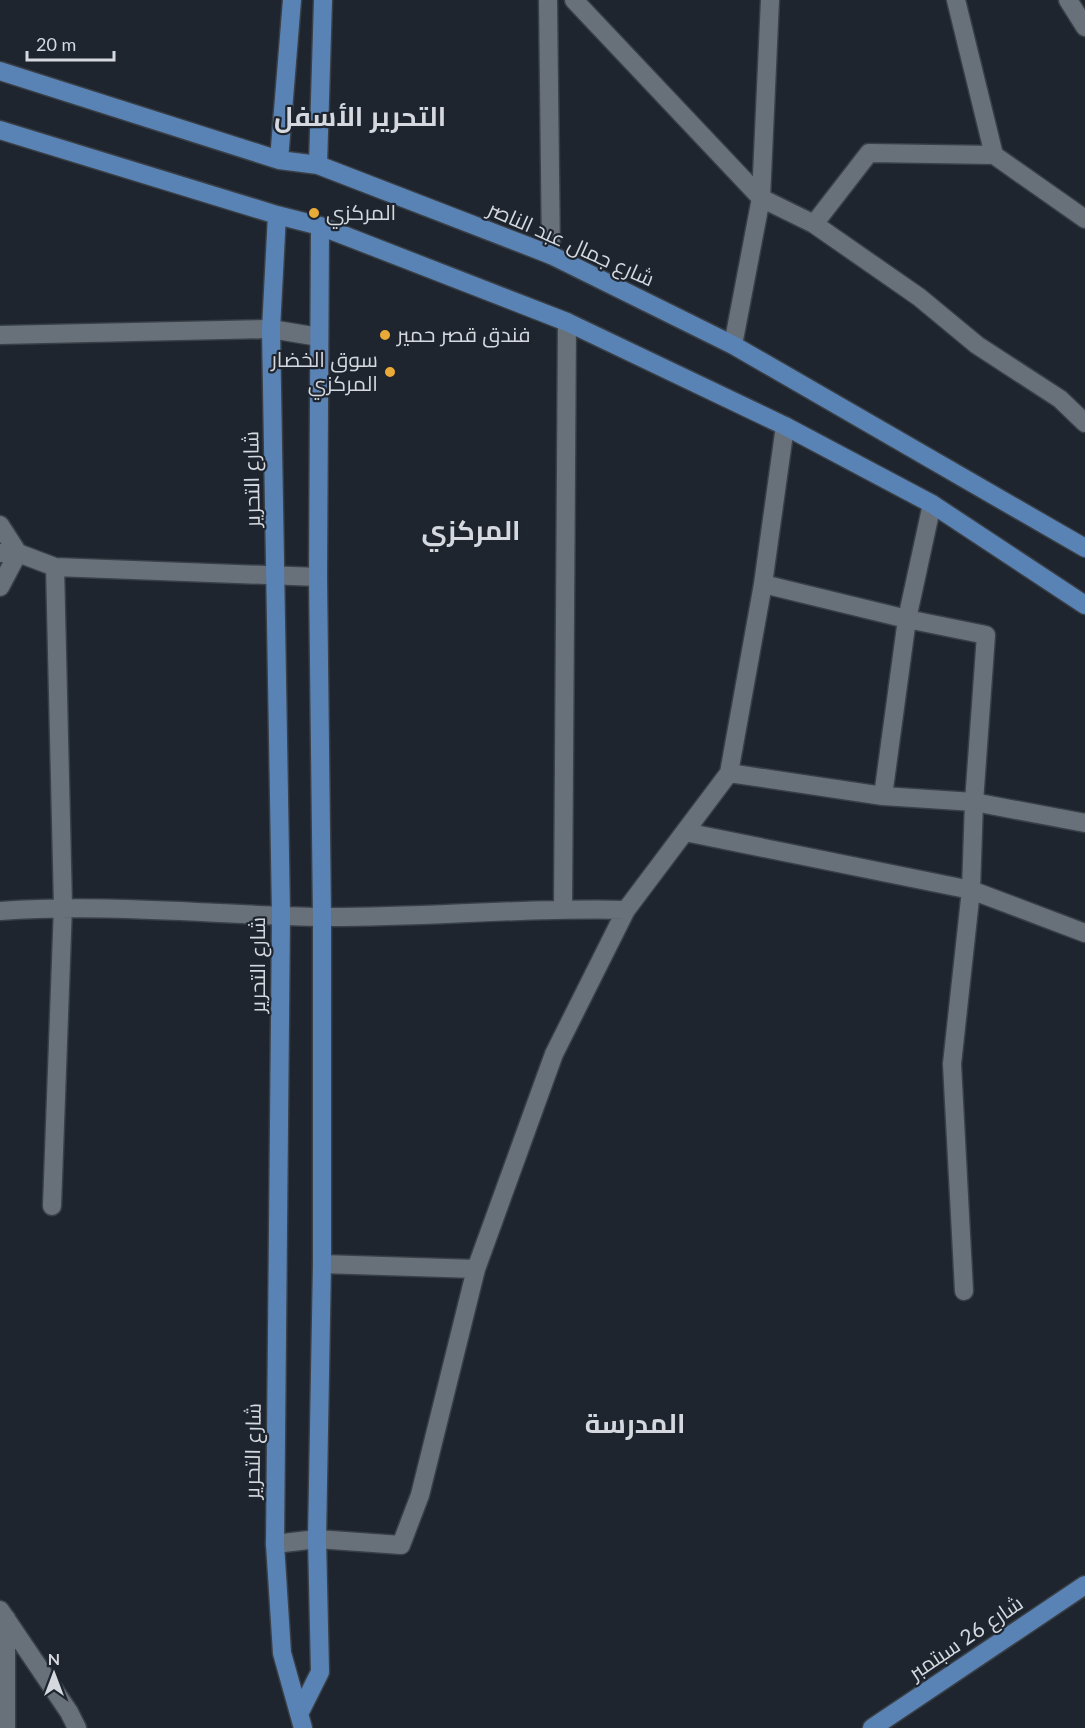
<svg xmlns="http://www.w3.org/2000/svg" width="1085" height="1728" font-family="Lato,Cairo,sans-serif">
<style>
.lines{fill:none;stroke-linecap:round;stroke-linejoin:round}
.minor-casing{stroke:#393f46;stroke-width:21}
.major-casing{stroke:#393f46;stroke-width:21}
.minor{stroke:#68707a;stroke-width:18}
.major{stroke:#5a83b5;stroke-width:18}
.poi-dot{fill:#e9aa38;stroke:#1e252e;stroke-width:2}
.labels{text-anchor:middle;stroke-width:4.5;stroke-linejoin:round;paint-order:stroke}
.poi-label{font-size:21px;fill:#d5d9df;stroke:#1e252e;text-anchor:start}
.street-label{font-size:21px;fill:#d5d9df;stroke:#1e252e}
.district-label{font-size:27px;font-weight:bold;fill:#d5d9df;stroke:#1e252e}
</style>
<rect width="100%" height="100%" fill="#1e252e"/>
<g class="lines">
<!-- minor casing -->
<g class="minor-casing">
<path id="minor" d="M548,0l3,255
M574,0l187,198 53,26 105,73 58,48 83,54 25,24
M956,0l38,155
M1068,0l17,27
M814,224l55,-71 125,2 91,64
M0,335l271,-6 48,8
M733,345l28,-147 9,-198
M0,525l18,28 -18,34
M0,553h18l37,14 263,10
M763,584l144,35 79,16 -12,167 -3,88 -19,174 12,227
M729,773l154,23 91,6 111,21
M883,796l24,-177 25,-115
M685,832l286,58 114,43
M563,908l4,-586
M0,911c107,-8 214,4 322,6 101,1 202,-10 304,-7
M52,1206l11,-300 -8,-339
M322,1264l154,5
M275,1544l42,-5 84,6 19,-50 56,-226 78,-215 72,-144 103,-137 34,-189 22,-158
M0,1610l69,102 8,16
M6,1618v110"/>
</g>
<!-- major casing -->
<g class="major-casing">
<path id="major" d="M0,71l279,89 39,5 233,90 182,90 352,203
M0,130l277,85 43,11 247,96 218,104 147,78 153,101
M279,160l13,-160
M318,165l5,-165
M277,215l-6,114 10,585 -6,630 7,109 21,75
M300,1712l20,-40 -3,-133 5,-275v-347l-4,-340 2,-351
M872,1728l213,-143"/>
</g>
<!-- minor -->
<use href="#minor" class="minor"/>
<!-- major -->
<use href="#major" class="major"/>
</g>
<!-- markers -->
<g class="poi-dot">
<circle cx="314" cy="213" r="6"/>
<circle cx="385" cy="335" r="6"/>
<circle cx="390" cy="372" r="6"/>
</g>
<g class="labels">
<!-- poi labels -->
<g class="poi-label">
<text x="326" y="220">المركزي</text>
<text x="397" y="342">فندق قصر حمير</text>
<text x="378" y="367" text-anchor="end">سوق الخضار<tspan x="378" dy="24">المركزي</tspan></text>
</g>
<!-- street labels -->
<g class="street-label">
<text transform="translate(571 244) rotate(24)" y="7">شارع جمال عبد الناصر</text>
<text transform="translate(252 479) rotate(-91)" y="7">شارع التحرير</text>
<text transform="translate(258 965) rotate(-90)" y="7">شارع التحرير</text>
<text transform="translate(253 1451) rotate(-89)" y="7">شارع التحرير</text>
<text transform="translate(966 1638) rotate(-34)" y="7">شارع 26 سبتمبر</text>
</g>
<!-- district labels -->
<g class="district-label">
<text x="360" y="126">التحرير الأسفل</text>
<text x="471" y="540">المركزي</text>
<text x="635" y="1433">المدرسة</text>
</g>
</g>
<!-- north arrow -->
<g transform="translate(54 1674)" stroke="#1e252e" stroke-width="4.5" paint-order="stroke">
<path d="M0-4.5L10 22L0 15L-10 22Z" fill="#d5d9df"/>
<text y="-9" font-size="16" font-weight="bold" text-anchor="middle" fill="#d5d9df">N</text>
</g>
<!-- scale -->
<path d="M27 51v9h87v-9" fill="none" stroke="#d5d9df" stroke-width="3"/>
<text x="36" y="51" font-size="18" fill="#d5d9df" stroke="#1e252e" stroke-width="4.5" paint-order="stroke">20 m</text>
</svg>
